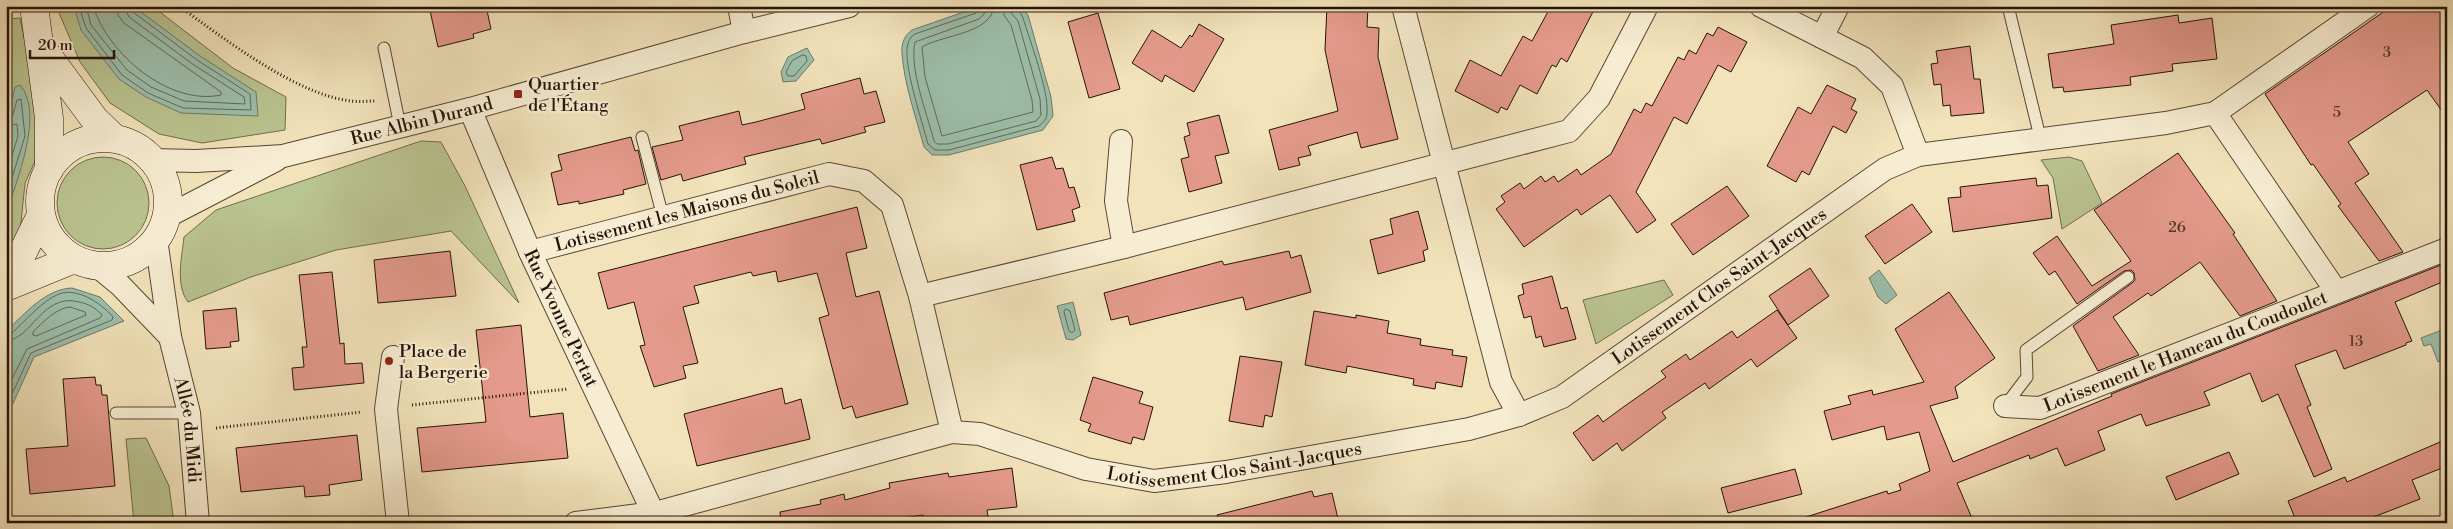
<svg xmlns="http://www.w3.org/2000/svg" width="2453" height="529" font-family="'Libre Bodoni',serif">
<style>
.green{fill:#bac490;stroke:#706c4c}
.water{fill:#9cbfab;stroke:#6d7a69}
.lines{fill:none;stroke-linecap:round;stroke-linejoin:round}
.shore{stroke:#616959;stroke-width:1}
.building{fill:#e49a8c;stroke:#261307}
.lane-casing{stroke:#594734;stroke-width:13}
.street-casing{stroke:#594734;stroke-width:24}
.secondary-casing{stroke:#261307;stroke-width:29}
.path{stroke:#261307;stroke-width:3;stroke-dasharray:1 2.5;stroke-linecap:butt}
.lane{stroke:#f7edd3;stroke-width:11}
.street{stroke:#f7edd3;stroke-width:22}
.secondary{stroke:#f7edd3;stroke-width:28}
.poi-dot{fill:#8f2418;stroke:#f7edd3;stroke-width:2}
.labels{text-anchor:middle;stroke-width:4.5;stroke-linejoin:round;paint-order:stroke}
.number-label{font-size:15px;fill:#563528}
.poi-label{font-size:18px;fill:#261307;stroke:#f7edd3;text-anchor:start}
.street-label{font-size:18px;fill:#261307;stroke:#f7edd3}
</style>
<rect width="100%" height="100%" fill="#f2e3bb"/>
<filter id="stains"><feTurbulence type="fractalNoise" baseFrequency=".004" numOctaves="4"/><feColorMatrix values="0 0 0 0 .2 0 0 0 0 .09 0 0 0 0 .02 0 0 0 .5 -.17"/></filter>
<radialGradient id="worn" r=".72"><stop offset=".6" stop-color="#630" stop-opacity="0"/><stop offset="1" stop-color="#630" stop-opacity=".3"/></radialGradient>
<!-- green -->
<path class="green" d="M56,6h96l81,62 53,29 -1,33 -83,13 -43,-9 -49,-31 -30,-41z
M20,18l23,112 -7,29 -11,24 -5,49 -14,30v-152l6,-32v-37l-4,-22z
M421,141l20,1 24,44 54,117 -68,-72 -115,19 -85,27 -63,25c-13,-17 -6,-46 -4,-65l32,-27z
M57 203a46 46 0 1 1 92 0a46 46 0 1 1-92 0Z
M2069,157l13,4 20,42 -40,26 -9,-51 -12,-18z
M1664,280l9,15 -77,49 -13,-44z
M146,438l23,48 5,37h-40l-8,-84z"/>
<!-- water -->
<path class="water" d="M74,6h59l67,50 56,36 2,24 -77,-3 -35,-16 -27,-18 -38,-49z
M981,6h39l8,9 23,82 2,19 -10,14 -94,25h-17l-8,-8c-8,-30 -20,-63 -22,-94 -1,-10 3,-18 10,-23z
M807,48l7,12 -18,21 -13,1 -2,-10 7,-15z
M20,85c25,28 -4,97 -14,129v-89l9,-38z
M1879,270l18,25 -11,9 -8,-7 -9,-19z
M72,288l28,9 24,24 -90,36 -28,62v-88c19,-17 39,-42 66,-43z
M1073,302l8,33 -8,5 -7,-1 -9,-33z
M2442,330l5,12v16l-9,4 -7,-18 -7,2 -3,-8z"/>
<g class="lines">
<!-- shore -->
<path class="shore" d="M79,6l7,22 36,47 26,18 35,15 68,2 -1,-16 -53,-34 -64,-48 -2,-6
M86,6l5,19 36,45 24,17 33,14 61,3 -1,-7 -50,-32 -65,-48 -5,-11
M93,6c15,48 76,100 128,89v-3l-97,-69 -6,-8 -1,-9
M980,6l-4,7 -61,21c-6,4 -8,10 -8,17 -1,22 15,70 21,93l7,6h14l90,-24c4,-3 8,-7 8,-13 2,-22 -17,-72 -24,-95l-6,-12
M986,6l-2,8 -5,5 -64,23c-6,27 12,71 19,99l3,3h11l88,-23 5,-6 -1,-16 -22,-78 -6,-7 -2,-8
M994,6c-2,28 -53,29 -72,41l3,30 17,59 91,-24 -1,-12 -21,-75 -7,-10 -1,-9
M803,55l3,1 1,5 -13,15h-6l-2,-4 6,-11z
M6,120l6,-2 5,-18 4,-1 4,37 -19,61
M6,126l11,-2 1,12 -12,39
M70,307l15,5 1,3 -50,21 -3,-1v-3c9,-9 23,-24 37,-25z
M1066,309l4,2 5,19 -3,3 -3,-2 -5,-19z
M6,335l5,-1c13,-12 32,-34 48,-40 19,-7 43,10 54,23l-1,3 -81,33 -25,54
M6,341c25,-1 37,-49 73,-39 9,2 16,5 23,13l-2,3 -73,31 -21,42"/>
</g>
<!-- building -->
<path class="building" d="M429,6h57l5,23 -18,5 1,4 -36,9z
M1327,6h41l-1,21 12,1 -1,29 20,82 -37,9 -4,-16 -49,14 3,9 -13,3 2,7 -21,5 -10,-40 69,-19 -13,-61z
M1551,6h45l-29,56 -6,-4 -5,9 -4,-2 -15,29 -17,-9 -13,25 -6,-3 -3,6 -43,-22 15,-31 31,16 22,-40 9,5z
M2392,6h55v112l-20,-28 -79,52 21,32 -14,9 48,69 -24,9 -41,-55 3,-2 -28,-40 -2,1 -46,-71z
M1098,13l22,76 -31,9 -21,-76z
M2178,15l1,8 33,-5 5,41 -45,5 1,7 -43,6 1,8 -67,7 -1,-5 -10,1 -5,-34 66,-10 -3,-19z
M1199,24l25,15 -30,53 -29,-17 -3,7 -30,-19 20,-33 29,18 9,-13 2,2z
M1718,27l29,15 -16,30 -13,-7 -31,59 -13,-7 -38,75 20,28 -19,13 -27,-38 -29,20 -4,-6 -53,38 -28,-38 9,-7 -4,-6 19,-13 4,6 17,-13 4,6 9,-6 4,6 19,-13 4,6 30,-21 23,-45 7,4 5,-10 6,3 26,-49 6,3 5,-10 7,4 11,-21 6,3z
M1970,46l4,33h6l4,34 -33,3 -1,-11 -7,1 -2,-22 -7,1 -3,-21 7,-1 -2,-12z
M860,78l4,16 12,-3 9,31 -21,5 2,5 -44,12 -2,-5 -76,18 2,7 -34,9 -29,8 -2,-7 -20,6 -9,-33 31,-7 -4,-14 60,-15 3,14 14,-3 49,-13 -4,-15z
M1827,85l29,14 -5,10 6,3 -11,21 -13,-7 -24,49 -7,-4 -6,11 -29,-16 31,-59 13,7z
M1219,115l10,38 -14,3 7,27 -33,9 -8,-33 8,-2 -5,-20 6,-2 -3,-12z
M631,137l4,14 3,-1 8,34 -23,6 1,4 -45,10v-3l-21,4 -7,-32 11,-3 -4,-15z
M2178,153l57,80 -2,1 44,67 -37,15 -40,-54 -49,34 -3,-3 -35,24 26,38 -41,16 -25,-45 59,-43 3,-3 -1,-7 -3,-3 -7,1 -47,33 -22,-33 -6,4 -16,-22 24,-17 35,50 39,-25 -37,-51z
M1052,157l4,12 7,-1 6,20 5,-1 6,20 -8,3 3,11 -38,9 -17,-65z
M2036,178l1,8 11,-1 4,33 -99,14 -5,-34 13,-1 -1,-10z
M1727,186l22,30 -56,39 -22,-31z
M1912,204l20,28 -47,32 -20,-28z
M857,207l10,41 -21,5 10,44 23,-6 29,113 -52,14 -4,-12 -9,3 -24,-91 10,-3 -12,-42 -39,9 -2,-11 -23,5 -2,-4 -57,14 5,17 -16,4 15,56 -15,3 3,12 -32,9 -14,-41 5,-1 -11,-43 -26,7 -10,-36z
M1418,211l10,38 -5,2 2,10 -47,13 -8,-34 23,-6 -3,-15z
M450,251l6,45 -78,7 -4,-43z
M1289,251l2,7 10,-3 10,37 -65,18 -3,-13 -113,28 -2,-9 -17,4 -7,-27 118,-32 2,4z
M2441,265l6,15 -52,22 17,39 -6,2v2l-62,24 -8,-19 -41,15 16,40 -4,2 25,62 -18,8 -36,-83 -16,8 -12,-29 -46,19 6,13 -64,21 -5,-12 -43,17 7,19 -40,16 -8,-18 -27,11 -1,-4 -72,28 17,40h-170l-1,-5 84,-27 1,3 13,-4 -2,-6 31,-13 -11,-39 -32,8 -3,-14 -52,14 -8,-29 27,-7 -3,-8 24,-6 1,5 51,-13 -29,-53 54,-37 46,66 -40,29 3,11 -28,8 23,56 159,-66 -1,-2z
M1810,268l19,28 -41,29 -19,-29z
M332,272l8,72 4,-1 1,21 17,-1 2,20 -70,7 -2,-22 12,-1 -2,-20h5l-8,-72z
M1552,276l9,33 6,-2 9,32 -32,8 -3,-11 -5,2 -5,-22 -7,2 -6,-22 6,-2 -2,-10z
M236,308l3,33 -9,1 1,5 -25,2 -3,-38z
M1777,310l20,28 -40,29 -6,-8 -42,30 -4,-6 -43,29 4,6 -44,33 -5,-8 -24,18 -20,-28 25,-18 5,7 19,-14 44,-31 -5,-6 25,-17 4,6 42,-29 5,7z
M1314,311l42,7v-3l33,6 -2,12 34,6 -1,6 33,5 -1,5 15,2 -5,30 -26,-5 -1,7 -22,-4 1,-6 -67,-13 -1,7 -41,-8z
M521,325l9,92 33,-4 5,45 -146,14 -5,-44 69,-6 -10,-92z
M1240,356l42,6 -10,55 -7,-2 -2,12 -34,-6z
M95,377l1,8h5l1,10h5l8,91 -85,8 -4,-45 42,-3 -5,-67z
M1093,377l50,15 -4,11 14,4 -9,33 -11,-3 -2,7 -14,-4 -29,-9 3,-7 -11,-4z
M782,388l3,16 16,-5 9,40 -113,27 -13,-52z
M357,435l5,45 -33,5 1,10 -25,2 -1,-11 -63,6 -5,-44z
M2447,439v27l-35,14 8,19 -62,24h-61l-9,-22 57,-24 2,5z
M2229,452l10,22 -63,26 -10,-23z
M1012,468l5,39 -30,3 2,13h-64l-2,-8 -54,8h-88l-1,-11 41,-8 -1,-4 24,-6 1,6 45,-12 -1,-5 59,-10 1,4z
M1795,469l7,25 -74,19 -7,-25z
M1312,491l2,6 18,-4 7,30h-121l-1,-8z"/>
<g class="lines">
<!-- lane casing -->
<g class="lane-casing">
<path id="lane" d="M2008,6l33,135
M384,48l16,78
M642,137l21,80
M2005,406l22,-29 -1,-27 102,-73
M116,413h73"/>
</g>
<!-- street casing -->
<g class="street-casing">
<g id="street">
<path d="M739,6l5,26"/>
<path d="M1403,6l98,376 18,33"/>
<path d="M1761,6l102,52 29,28 26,69"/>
<path d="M1822,37l16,-31"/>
<path id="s1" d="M470,109l60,143 128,271"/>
<path d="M2215,113l121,178"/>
<path d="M1121,141l-5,60 8,46"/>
<path id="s2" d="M152,160l44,1 87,-5 187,-47 274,-77 105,-26"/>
<path d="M166,217l110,-57"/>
<path id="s3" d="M156,239l14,98 19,76 9,110"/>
<path id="s4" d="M530,252l299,-78 35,7 28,24 28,91 32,136 -297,81 -79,10"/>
<path d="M97,266l23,19 50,52"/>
<path d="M920,296l204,-49 445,-116 30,-33 48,-92"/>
<path d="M393,357l-7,52 12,114"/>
<path id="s5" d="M2005,406l35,2 407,-159"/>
<path id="s6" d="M952,432l28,2 106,35 68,12 72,-9 243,-43 50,-14 43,-18 323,-228 33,-14 248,-32 49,-10 153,-107"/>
</g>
</g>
<!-- secondary casing -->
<g class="secondary-casing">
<path id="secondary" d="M34,6l15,112v52
M42,48l53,72 20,19
M40 202a64 64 0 1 1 128 0a64 64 0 1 1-128 0Z
M8,286l66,-27
M6,287l35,-72"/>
</g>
<!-- path -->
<path class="path" d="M179,6c44,32 119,90 173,95 8,1 16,0 23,0
M6,61v11
M412,405l156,-16
M216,428l146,-16"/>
<!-- lane -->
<use href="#lane" class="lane"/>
<!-- street -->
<use href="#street" class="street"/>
<!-- secondary -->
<use href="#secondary" class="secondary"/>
</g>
<!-- markers -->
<g class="poi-dot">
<rect x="513" y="89" width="10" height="10" rx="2.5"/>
<circle cx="389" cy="361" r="5"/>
</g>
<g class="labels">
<!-- number labels -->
<g class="number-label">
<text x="2387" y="57">3</text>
<text x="2337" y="117">5</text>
<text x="2177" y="232">26</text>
<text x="2356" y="346">13</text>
</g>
<!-- poi labels -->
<g class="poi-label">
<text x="528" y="90">Quartier<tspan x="528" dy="21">de l'Étang</tspan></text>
<text x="399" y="357">Place de<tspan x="399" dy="21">la Bergerie</tspan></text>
</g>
<!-- street labels -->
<g class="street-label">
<text dy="6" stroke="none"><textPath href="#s2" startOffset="274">Rue Albin Durand</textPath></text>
<text dy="6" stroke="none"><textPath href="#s4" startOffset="162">Lotissement les Maisons du Soleil</textPath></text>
<text dy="6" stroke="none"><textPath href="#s6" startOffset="819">Lotissement Clos Saint-Jacques</textPath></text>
<text dy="6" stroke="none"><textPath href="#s1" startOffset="228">Rue Yvonne Pertat</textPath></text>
<text dy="6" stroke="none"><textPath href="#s5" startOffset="191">Lotissement le Hameau du Coudoulet</textPath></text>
<text dy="6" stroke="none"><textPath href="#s3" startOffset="194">Allée du Midi</textPath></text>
<text dy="6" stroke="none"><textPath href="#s6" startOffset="290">Lotissement Clos Saint-Jacques</textPath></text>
</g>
</g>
<!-- margin -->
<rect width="2453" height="529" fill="none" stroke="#f2e3bb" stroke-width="25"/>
<rect x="8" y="8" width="2438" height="514" fill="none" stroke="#261307" stroke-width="2.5"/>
<rect x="12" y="12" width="2428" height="504" fill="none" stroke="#261307"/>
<!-- scale -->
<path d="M30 50v8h84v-8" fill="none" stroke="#261307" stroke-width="2.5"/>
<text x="38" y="50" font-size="15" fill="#261307" stroke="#f7edd3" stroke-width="4" paint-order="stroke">20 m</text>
<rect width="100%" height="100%" filter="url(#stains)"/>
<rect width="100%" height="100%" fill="url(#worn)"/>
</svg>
